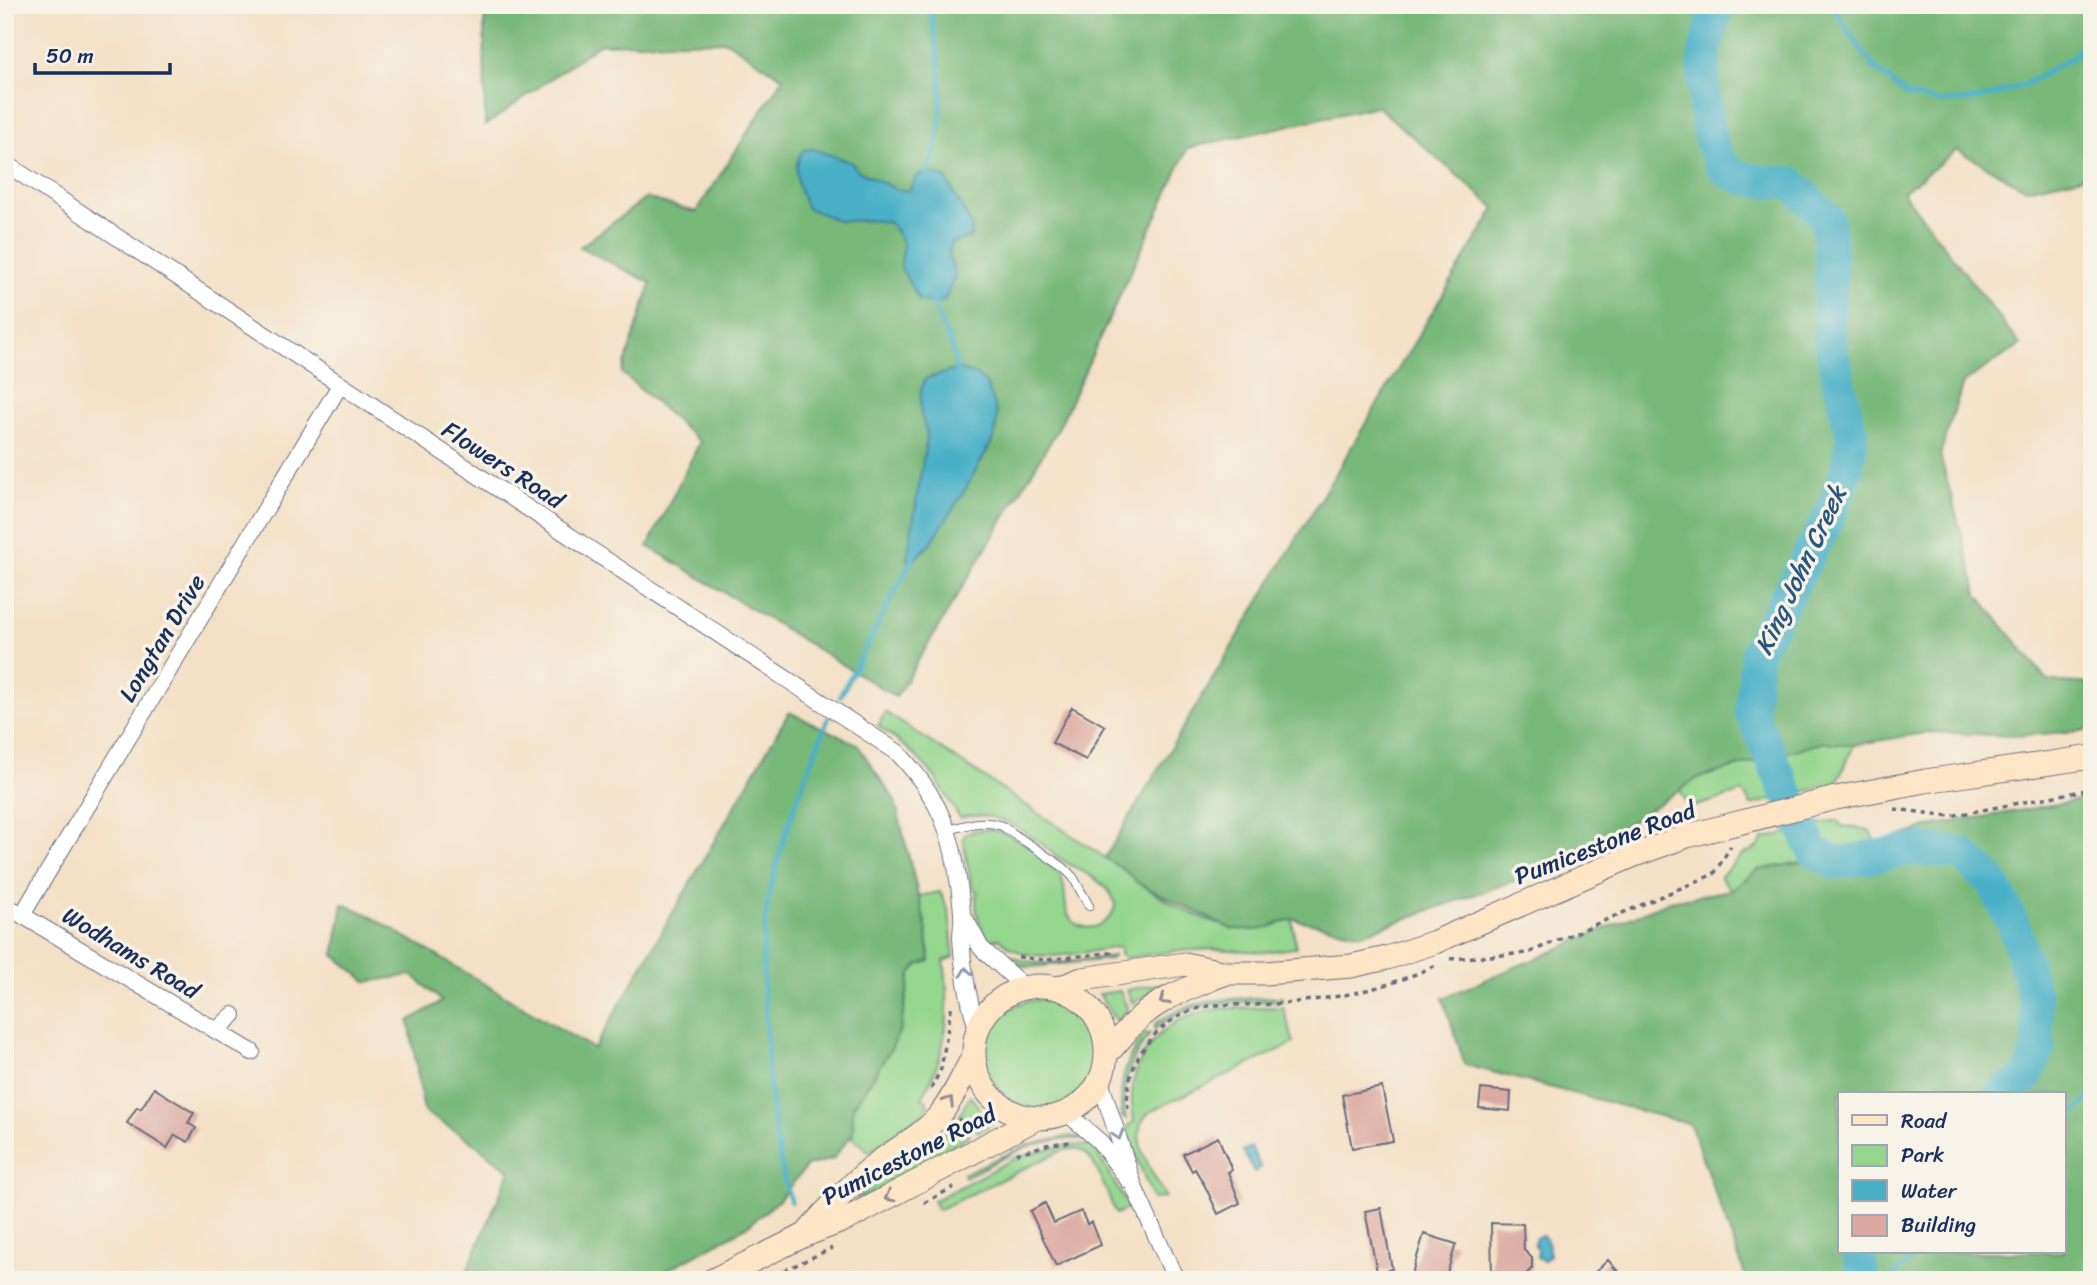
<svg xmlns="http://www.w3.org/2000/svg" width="2097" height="1285" font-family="Sriracha,sans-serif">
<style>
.green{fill:#94d68d;stroke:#588276;stroke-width:2}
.forest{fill:#77b778;stroke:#49736b;stroke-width:2;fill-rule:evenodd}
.water{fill:#48b0c7;stroke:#327092;stroke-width:2}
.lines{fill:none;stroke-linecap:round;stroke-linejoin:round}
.stream{stroke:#48b0c7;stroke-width:5}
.river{stroke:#48b0c7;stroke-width:33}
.building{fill:#dcaaa1}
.lane-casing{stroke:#676d82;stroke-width:10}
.street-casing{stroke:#676d82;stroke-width:18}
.secondary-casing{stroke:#676d82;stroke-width:25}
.path{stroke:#676d82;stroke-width:3.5;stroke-dasharray:5 5;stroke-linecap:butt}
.lane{stroke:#fff;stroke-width:8}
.street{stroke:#fff;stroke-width:16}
.secondary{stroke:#fee5c5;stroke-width:23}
.oneway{stroke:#8d97ae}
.oneway2{stroke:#8c8a92}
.labels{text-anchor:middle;stroke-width:7;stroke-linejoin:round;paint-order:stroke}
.street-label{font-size:24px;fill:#1b2f5e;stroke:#f7f3e8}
.water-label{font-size:26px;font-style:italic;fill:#28567e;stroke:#f7f3e8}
</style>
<rect width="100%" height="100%" fill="#f7f3e8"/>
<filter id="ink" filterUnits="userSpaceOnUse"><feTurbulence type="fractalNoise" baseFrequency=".0143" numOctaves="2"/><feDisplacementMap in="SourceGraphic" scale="14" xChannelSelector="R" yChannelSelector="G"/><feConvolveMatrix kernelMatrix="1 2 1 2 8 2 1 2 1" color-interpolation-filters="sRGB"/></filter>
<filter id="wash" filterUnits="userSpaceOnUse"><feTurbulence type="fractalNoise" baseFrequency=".00686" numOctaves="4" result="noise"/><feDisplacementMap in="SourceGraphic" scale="28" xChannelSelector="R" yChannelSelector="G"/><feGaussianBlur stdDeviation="1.57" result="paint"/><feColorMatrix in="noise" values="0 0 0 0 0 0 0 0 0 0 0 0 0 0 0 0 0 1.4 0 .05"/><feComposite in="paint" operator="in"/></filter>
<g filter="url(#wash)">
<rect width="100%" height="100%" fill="#f3e0c5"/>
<!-- green -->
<path class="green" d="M885,712l239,158c29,27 90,60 131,60 12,0 25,-7 37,-11l4,29 -34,4 -48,-3 -40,2 -49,7 -5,-3v-8c-33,4 -98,22 -120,-9l-11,3c-11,-15 -15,-32 -12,-50l-5,-3 -9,-49 3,-6c7,-2 15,-4 21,-4 23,2 59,26 72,44 12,18 -3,47 25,54 5,1 10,1 15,-2 9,-4 19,-15 15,-25 -8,-21 -38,-30 -55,-42 -17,-13 -33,-28 -53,-36 -15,-6 -30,-9 -46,-4 -9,-13 -15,-26 -24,-39 -16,-22 -36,-37 -58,-53z
M1824,742l30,3 -17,38 -86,22 -8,-13 -54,16 -9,-18 18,-12z
M1837,820l5,6 27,4 9,14 -26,9 -94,17 -27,20 -11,-13c7,-7 14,-14 21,-21 9,-7 18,-6 22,-17z
M940,892l9,20 5,45 -10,4c7,50 4,92 -22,137l5,3 1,5 -11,13 -48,33 -18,-16 2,-29 21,-31 26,-46 11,-57 7,-8 12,-5 -4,-32 -7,-32z
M997,947c32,27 77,13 116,9l-2,3 -81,8c-13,-2 -23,-6 -32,-15z
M1158,984h4l-29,20 -6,-14z
M1120,991l8,18 -11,13 -18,-28z
M1282,997v4c-47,2 -87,-4 -127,28v-5c38,-29 81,-25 127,-27z
M986 1054a54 54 0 1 1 108 0a54 54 0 1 1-108 0Z
M1283,1007l11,36 -143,68c-29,22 3,61 14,86l-12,2 -27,-68 3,-6 5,-3c-11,-55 21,-103 77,-112 24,-4 48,-2 72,-3z
M1144,1033l6,1c-20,24 -30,54 -24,85l-4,-2c-4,-33 3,-56 22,-84z
M970,1096l22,27 -13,9 -20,-17z
M955,1121l15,14 -72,45 -43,22c28,-34 74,-45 100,-81z
M1070,1136l14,3h-24l-32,7 -63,31 -2,-3 62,-28z
M1066,1145l27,1 36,62 -13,6c-7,-15 -19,-52 -31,-61 -7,-6 -14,-4 -22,-3l-125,60 -5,-9 84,-44z"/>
<!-- forest -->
<path class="forest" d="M484,5h1608v170l-66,14 -69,-39 -54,42 117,153 -57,38 -23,72 38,140 70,86 44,3v46l-80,6 -82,-4 -76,13 -30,-3 -126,36 -127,83 -209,73 -70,-15 -33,11 -28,-1 -92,-45 -15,-14 -19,-12 390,-650 -118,-102 -189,42 -130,281 -162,268 -248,-151 52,-104 -78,-69 29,-90 -71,-36 66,-49 50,14 87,-134 -57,-37 -127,3 -114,82z
M789,712l68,32 38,57 31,126 4,34 -12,4 -7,8 -11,57 -9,19 -38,58v26l-20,26 -26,7 -29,35 -33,27 -96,52h-186l47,-109 -39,-30 -47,-29 -15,-91 33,-20 -30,-26 -45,7 -33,-27 9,-51 22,9 229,136z
M2092,798v482h-345l-57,-156 -225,-59 -22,-67 227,-97 61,-11 27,-20 94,-17 78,-27zM1840,1094h224v158h-224z"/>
<!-- water -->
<path class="water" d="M813,149l38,13 7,9 38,18 13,2 8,-15 11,-4 17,5 27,49 -1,11 -19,6 -4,11 7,21 -10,25 -11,4 -15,-4 -18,-32 2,-25 -13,-20 -16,-3 -34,1 -33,-13c-9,-18 -16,-41 -4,-58z
M957,369l18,5 11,9 11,31 -2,22 -30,54 -35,54 -18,18 -5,-2 20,-125 -6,-22v-23l4,-11z
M1251,1147l10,21 -7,4 -11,-21z
M1542,1235c8,5 7,13 7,21l-5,5 -7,-4 1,-7 -4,-7 2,-5z"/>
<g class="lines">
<!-- stream -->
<path class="stream" d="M1833,5l9,17 31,44 35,30 33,6 39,-3 44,-14 49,-28 19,-22
M926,178c3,-11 8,-21 10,-31 11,-47 2,-96 -7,-142
M933,298c4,27 25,47 23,76
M840,696l74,-140
M2064,1122l28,-26
M791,1202c-19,-58 -22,-118 -25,-179 -3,-41 -6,-86 3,-127 13,-61 36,-119 59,-177
M1889,1280l31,-28"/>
<!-- river -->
<path class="river" d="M1719,5c-4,14 -10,28 -13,42 -5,28 -4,113 27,127 18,8 39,8 58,9l36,35 4,47 -2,66 4,26 19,80 -5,32 -17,47 -73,135 -6,62 62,137 22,13 81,-14 46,5 31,28 21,44 21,71 4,51 -13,30 -26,16
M1859,1252l4,28"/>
</g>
<g id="blocks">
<!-- building -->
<path class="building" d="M1072,707l33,19 -19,34 -34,-17z
M1382,1087l11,54 -41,7 -10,-53z
M154,1088l40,25 -6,10 8,5 -8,14 -13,-7 -8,13 -40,-25 10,-16 4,2z
M1481,1089l30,3 -1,19 -31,-3z
M1218,1137l14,33 -4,2 12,31 -22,11 -12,-26 -11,-19 -3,2 -9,-17z
M1045,1203l9,20 27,-12 6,13 5,-2 9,23 -45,21 -26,-55z
M1381,1208l11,61 -15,3 -12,-61z
M1491,1223l32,1 1,26 8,8v10l-9,10 -31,2z
M1424,1234l32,10 -11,36h-35z
M1608,1260l17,20h-38z"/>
</g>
</g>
<g filter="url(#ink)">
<use href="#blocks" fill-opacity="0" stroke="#676d82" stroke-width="2"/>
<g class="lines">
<!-- lane casing -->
<g class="lane-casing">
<path id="lane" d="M948,830c19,-5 34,-11 54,-4l61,41 10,10 16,29"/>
</g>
<!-- street casing -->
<g class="street-casing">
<path id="street" d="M5,163l892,589c48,50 59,93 65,160 1,9 -1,18 -1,27 2,30 7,61 16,89
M5,905l247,147
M22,915l318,-530
M963,915l18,33 43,39
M216,1031l17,-16
M1100,1081l35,108 41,91
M1067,1113l32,28 30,40"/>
</g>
<!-- secondary casing -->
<g class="secondary-casing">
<path id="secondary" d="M974 1052a66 66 0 1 1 132 0a66 66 0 1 1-132 0Z
M1059,988l23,-9 103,-15 41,9h39l86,-7 36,-8 48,-16 197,-86 55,-20 149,-38 89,-17 167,-24
M1107,1053c10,-9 17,-20 26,-29 26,-27 60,-37 93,-51
M807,1233c20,-24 41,-46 65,-66 22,-17 47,-29 65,-49 16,-18 25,-41 36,-61
M713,1280l92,-45 44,-17 188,-100"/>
</g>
<!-- path -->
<path class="path" d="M1894,809l57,7 141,-27
M1018,957l27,3 71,-8v1
M1450,959l78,-6 186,-79 17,-28
M931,1089l10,-20 11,-66
M1128,1109c-6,-51 37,-100 88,-104 10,-1 21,0 32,0 22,0 43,-2 64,-5 43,-5 85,-16 124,-35
M958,1119l13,11
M1016,1154l34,-10 23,-2
M924,1203l30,-16
M766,1279l66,-31"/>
<!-- lane -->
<use href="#lane" class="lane"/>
<!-- street -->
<use href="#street" class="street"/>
<!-- secondary -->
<use href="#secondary" class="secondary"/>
</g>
<!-- one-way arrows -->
<defs><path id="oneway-chevron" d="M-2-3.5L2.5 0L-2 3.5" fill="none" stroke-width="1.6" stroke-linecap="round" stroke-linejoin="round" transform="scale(1.75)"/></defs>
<g class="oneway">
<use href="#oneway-chevron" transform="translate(966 972) rotate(-97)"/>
<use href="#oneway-chevron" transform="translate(1118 1135) rotate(71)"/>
</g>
<g class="oneway2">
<use href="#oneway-chevron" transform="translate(1164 1000) rotate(148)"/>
<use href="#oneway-chevron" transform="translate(949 1101) rotate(-57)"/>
<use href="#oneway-chevron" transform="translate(889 1197) rotate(152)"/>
</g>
</g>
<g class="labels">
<!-- street labels -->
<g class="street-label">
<text transform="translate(503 465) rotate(33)" y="8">Flowers Road</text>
<text transform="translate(162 638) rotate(-59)" y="8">Longtan Drive</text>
<text transform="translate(1605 843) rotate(-21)" y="8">Pumicestone Road</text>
<text transform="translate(131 953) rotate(31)" y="8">Wodhams Road</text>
<text transform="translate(909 1155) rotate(-27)" y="8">Pumicestone Road</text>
</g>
<!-- water labels -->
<g class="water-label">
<text transform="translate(1800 570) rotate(-65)" y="9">King John Creek</text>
</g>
</g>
<!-- margin -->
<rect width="2097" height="1285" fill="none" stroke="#f7f3e8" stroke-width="28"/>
<!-- legend -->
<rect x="1838" y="1092" width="228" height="161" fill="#f7f3e8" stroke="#9fa5b1" stroke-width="2"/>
<rect x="1852" y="1115" width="35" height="10" fill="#fee5c5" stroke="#9fa5b1" stroke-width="2"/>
<text x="1901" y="1128" font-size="21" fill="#1b2f5e">Road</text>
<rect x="1852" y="1145" width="35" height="21" fill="#94d68d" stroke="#9fa5b1" stroke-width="2"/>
<text x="1901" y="1162" font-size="21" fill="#1b2f5e">Park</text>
<rect x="1852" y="1180" width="35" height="21" fill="#48b0c7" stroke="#9fa5b1" stroke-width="2"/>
<text x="1901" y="1198" font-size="21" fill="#1b2f5e">Water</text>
<rect x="1852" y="1215" width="35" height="21" fill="#dcaaa1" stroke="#9fa5b1" stroke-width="2"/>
<text x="1901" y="1232" font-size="21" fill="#1b2f5e">Building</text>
<!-- scale -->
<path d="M35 63v10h135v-10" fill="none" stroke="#1b2f5e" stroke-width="3.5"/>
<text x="46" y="63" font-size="21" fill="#1b2f5e" stroke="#f7f3e8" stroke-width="5" paint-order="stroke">50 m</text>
</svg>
